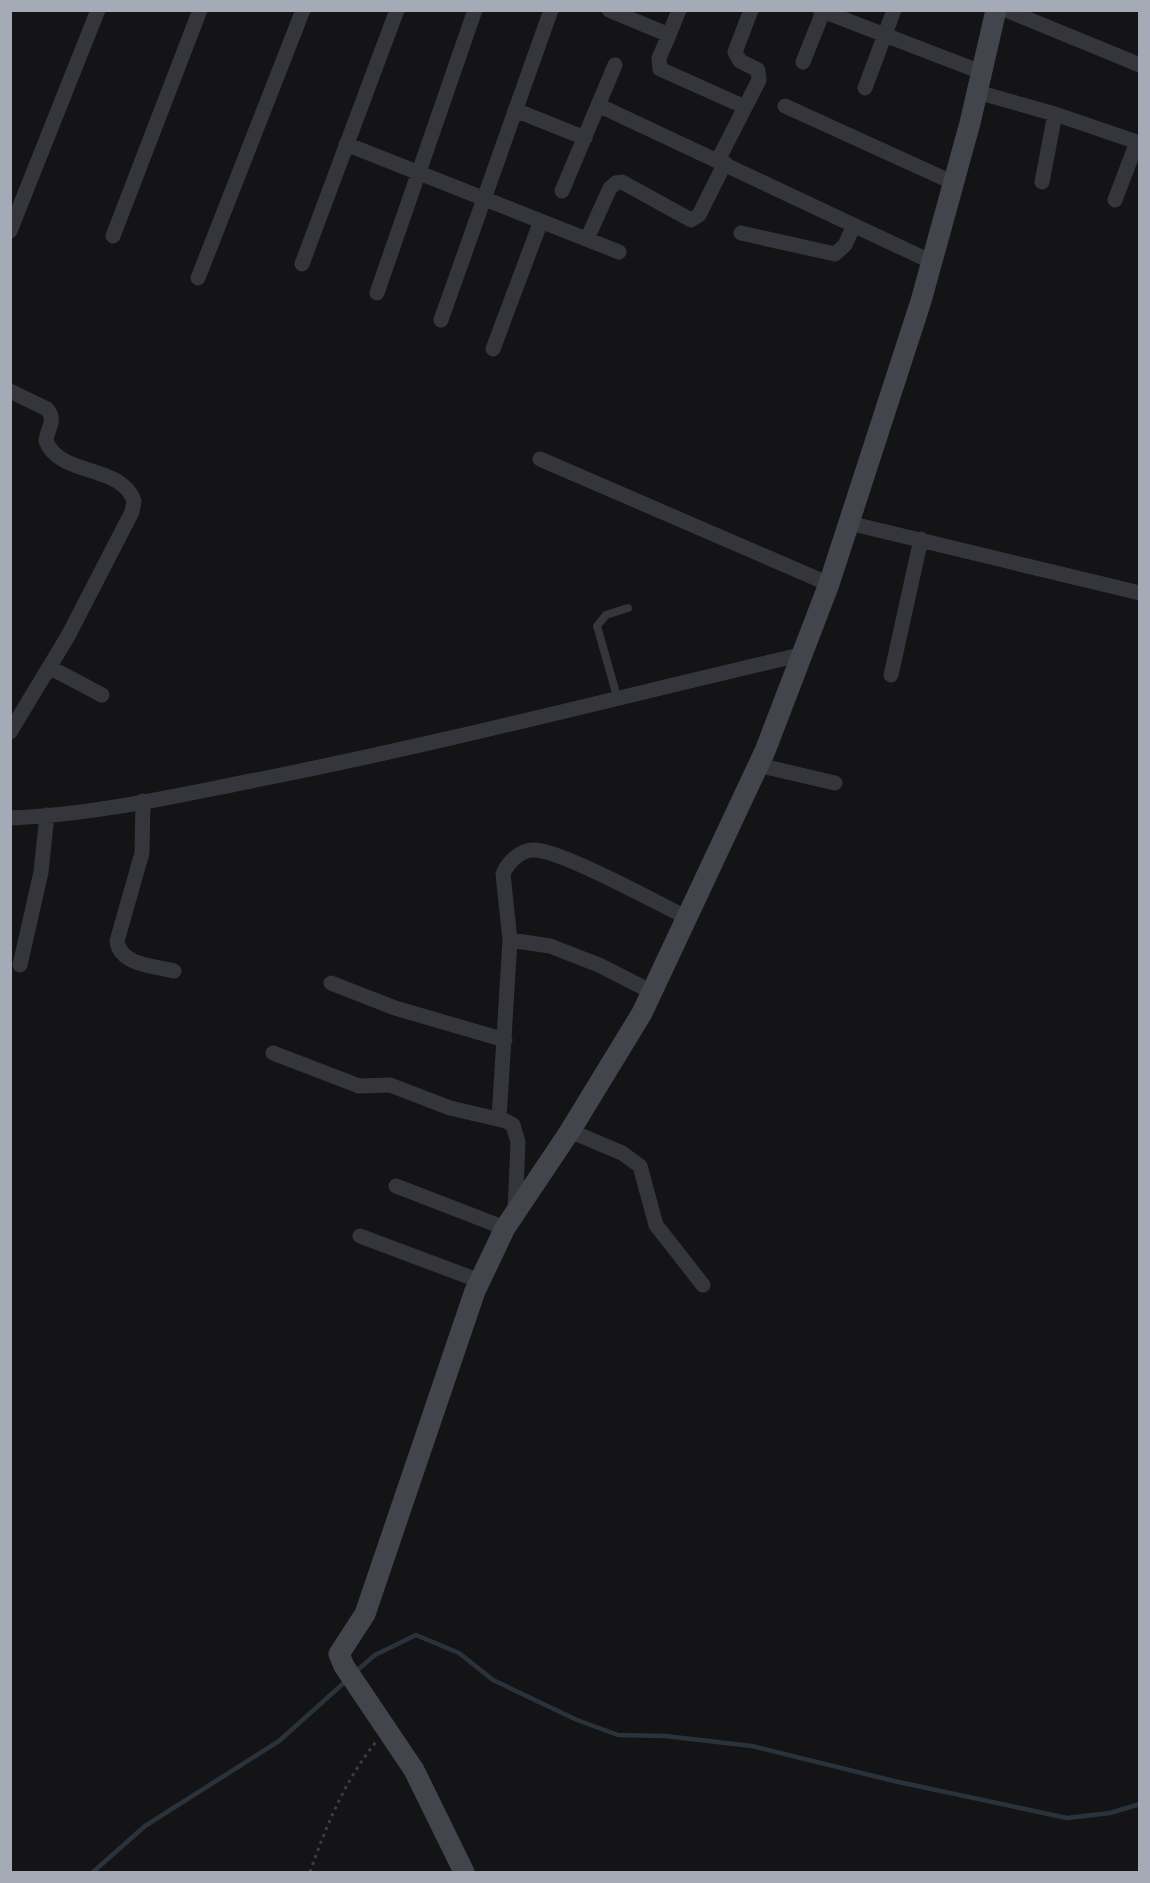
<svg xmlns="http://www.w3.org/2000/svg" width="1150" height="1883" font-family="'Archivo Narrow',sans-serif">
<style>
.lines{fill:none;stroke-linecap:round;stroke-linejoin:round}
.stream{stroke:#2a333b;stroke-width:4.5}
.path{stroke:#3b3d43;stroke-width:3;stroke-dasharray:3 4.5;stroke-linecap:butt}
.lane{stroke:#35363c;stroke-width:8}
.street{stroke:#35363c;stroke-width:15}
.secondary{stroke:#43454c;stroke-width:21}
</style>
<rect width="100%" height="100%" fill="#141416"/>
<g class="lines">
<!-- stream -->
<path class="stream" d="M354,1673l21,-18 41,-20 43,18 34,27 84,40 41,15 47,1 87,10 142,35 173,37 43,-5 30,-9
M93,1872l52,-46 134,-85 67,-60"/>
<!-- path -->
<path class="path" d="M310,1872c16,-46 35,-92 66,-130"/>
<!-- lane -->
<path class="lane" d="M618,700l-21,-74 9,-11 22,-7"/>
<!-- street -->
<path class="street" d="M609,10l60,25 10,-25
M820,10l161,62
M1006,10l134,55
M669,35l-10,23 1,11 85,38
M803,62l20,-50
M865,88l29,-78
M977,92l78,22 85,29
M598,105l334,157
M785,106l169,77
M515,110l70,28
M346,144l273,108
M718,160l41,-80 -1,-10 -18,-9 -5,-9 16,-42
M1042,182l13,-68
M562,191l53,-126
M1115,200l22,-58
M10,231l88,-221
M741,233l94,21 10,-9 9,-20
M113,236l87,-226
M587,239l23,-51 6,-5 6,-1 69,38 8,-5 26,-52
M302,264l95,-254
M198,278l105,-268
M377,293l98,-283
M441,320l110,-310
M493,349l48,-128
M10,391l37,18c10,12 0,19 -1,32 14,36 76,23 88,60l-2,11 -64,124 -58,96
M540,459l289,125
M849,523l291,70
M49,667l53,28
M891,675l30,-136
M758,765l77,18
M143,801l-1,52 -25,88c3,24 37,25 57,30
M10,818c84,-3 169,-23 251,-39 182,-36 362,-83 543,-125
M510,940l40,6 49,19 53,27
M20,965l21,-93 6,-57
M331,983l64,25 110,32
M273,1053l86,33 31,-1 60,23 56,13 7,4 5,17 -3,70
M499,1119l11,-179 -7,-66c5,-12 17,-24 31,-24 27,0 123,53 154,68
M570,1131l52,22 18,13 16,59 47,60
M396,1186l109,42
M360,1236l120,45"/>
<!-- secondary -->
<path class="secondary" d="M464,1872l-50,-102 -70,-104 -5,-12 26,-40 110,-323 30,-63 65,-97 72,-118 123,-262 64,-167 92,-283 49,-178 26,-113"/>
</g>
<!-- border -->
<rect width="1150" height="1883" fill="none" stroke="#a5aab7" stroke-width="24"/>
</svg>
